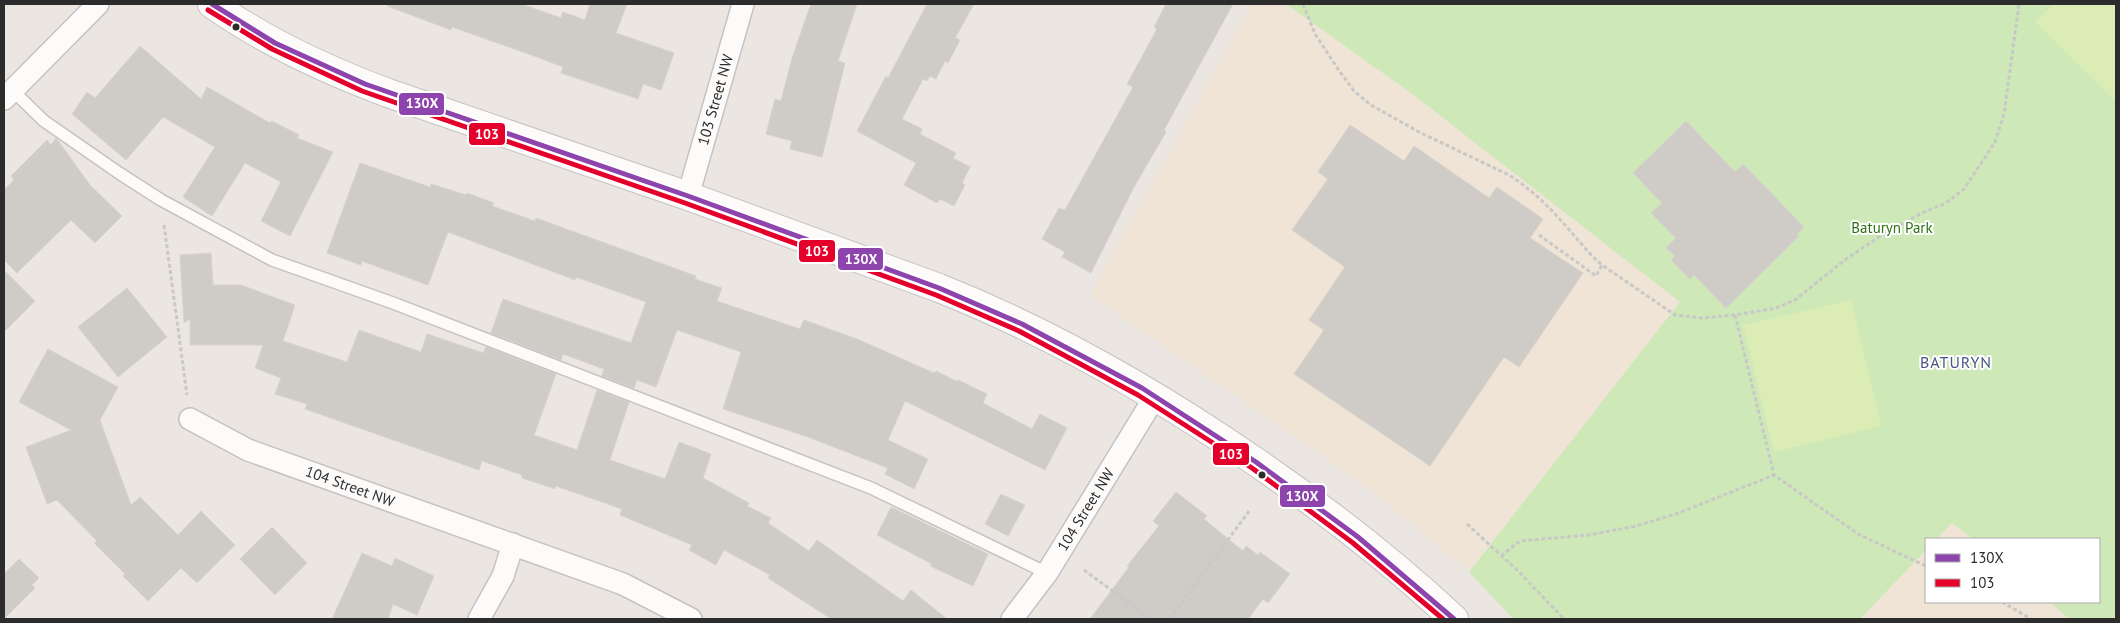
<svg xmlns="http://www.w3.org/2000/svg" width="2120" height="623" font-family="'PT Sans',sans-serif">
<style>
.education{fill:#efe4d5}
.green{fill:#cee8b8}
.pitch{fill:#dbedb5}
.building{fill:#cfccc8;stroke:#d6d2ce}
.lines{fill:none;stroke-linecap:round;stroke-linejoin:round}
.lane-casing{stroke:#c4c2c3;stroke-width:14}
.street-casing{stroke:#c4c2c3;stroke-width:24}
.secondary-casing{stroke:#c4c2c3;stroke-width:30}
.path{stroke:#c8c8c7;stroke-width:3;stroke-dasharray:4 2.5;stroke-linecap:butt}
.lane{stroke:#fcfbfa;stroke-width:11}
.street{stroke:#fcfbfa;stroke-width:21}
.secondary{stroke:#fcfbfa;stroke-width:28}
.bus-1-casing{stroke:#fff;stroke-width:9}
.bus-2-casing{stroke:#fff;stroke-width:9}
.bus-1{stroke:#8e44ad;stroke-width:5}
.bus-2{stroke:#e4002b;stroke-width:5}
.bus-dot{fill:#2c2c2c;stroke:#fff;stroke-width:2}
.labels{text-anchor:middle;stroke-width:4;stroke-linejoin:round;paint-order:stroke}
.street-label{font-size:15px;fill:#2c2c2c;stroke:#fff}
.park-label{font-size:15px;fill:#2c7114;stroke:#fff}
.neighbourhood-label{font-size:16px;letter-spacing:1px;fill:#485582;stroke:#fff}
.line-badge{stroke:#fff;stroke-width:2}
.badge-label{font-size:14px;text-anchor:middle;font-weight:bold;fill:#fff}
</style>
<rect width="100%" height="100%" fill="#ebe6e1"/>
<!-- education -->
<path class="education" d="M1252,4h34l125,89 269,209 -211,270 -102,-85 -277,-192z
M1952,523l21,16h-37z
M1926,550v52h124l19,17h-209z"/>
<!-- green -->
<path class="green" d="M1286,4h830v615h-47l-19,-17h49v-63h-126l-21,-16 -16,16h-10v11l-66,69h-347l-44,-47 211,-270 -269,-209z"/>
<!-- pitch -->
<path class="pitch" d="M2053,4h63v97l-81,-79z
M1851,300l30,126 -107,26 -31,-127z"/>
<!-- building -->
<path class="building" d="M388,4h133l40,14 2,-6 22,8 5,-16h37l-11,29 58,20 -13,37 -18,-6 -5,15 -77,-26 2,-6 -26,-10 -85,-30 -1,3 -64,-24z
M811,4h46l-19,57 7,2 -23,94 -32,-8 2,-8 -26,-7 9,-35 6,2 11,-43z
M927,4h47l-19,34 5,2 -12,23 -3,-2 -9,18 -6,-3 -3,5 -4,-2 -21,40 20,10 -2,5 36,19 -3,5 17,9 -8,16 3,2 -11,21 -14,-7 -3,4 -33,-18 12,-22 -59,-32 29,-55 2,2z
M1166,4h67l-69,126 2,2 -32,55 -43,86 -29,-16 3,-5 -23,-13 17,-31 6,2 68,-123 -6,-3 30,-55 -3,-2z
M140,46l61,53 6,-12 63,36 2,-2 27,14 -2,3 36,14 -43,84 -29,-15 20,-39 -36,-19 -33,53 -29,-19 32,-50 -52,-30 -37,43 -54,-46 15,-22 8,6z
M1686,121l49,51 8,-8 61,63 -7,7 2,2 -73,72 -32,-33 -4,4 -19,-19 4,-4 -9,-8 10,-10 -25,-25 11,-10 -29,-30z
M1350,125l54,36 10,-15 75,52 8,-11 46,32 -13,19 53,35 -64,94 -15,-10 -74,109 -136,-92 30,-44 -15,-10 36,-53 -53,-37 36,-51 -10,-7z
M56,138l34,47 32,31 -27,27 -24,-23 -54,53 -13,-13v-70l10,-10 -3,-4 36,-36 4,5z
M360,163l70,24 1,-3 35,11 1,-2 27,10 -2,3 43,15 1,-3 160,58 -1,3 27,9 -5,13 83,28 4,-9 53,19 77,34 2,-2 22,11v-2l29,14 -4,9 49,26 8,-15 27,14 -22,42 -140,-69 -17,39 40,19 -14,30 -29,-15 3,-6 -80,-31 -85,-28 18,-57 -64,-22 -21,57 -19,-7 -3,8 -32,-12 2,-7 -41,-15 -2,6 -70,-27 12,-34 128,44 15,-41 -70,-25 -1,3 -127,-48 -20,53 -66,-24 -1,4 -34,-12z
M211,253l2,32h28l54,20 -12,36 64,21 12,-32 62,22 6,-18 56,19 3,-6 70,27 -22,61 43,15 20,-60 32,12 -19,58 55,19 14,-37 32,12 -8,24 46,25 -2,3 24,12 -3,5 41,28 8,-11 86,61 8,-11 36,29h-116l-63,-41 2,-3 -46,-25 -8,15 -27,-15 3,-5 -72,-30 2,-6 -66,-23 -1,3 -33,-11v-3l-40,-14 -3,9 -174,-61 2,-5 -32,-10 6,-16 -26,-10 8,-23h-73v-26l-6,4 -4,-68z
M4,270l31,31 -31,31z
M127,288l40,49 -49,40 -40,-50z
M48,349l70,38 -18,33 31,85 9,-8 38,38 23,-24 34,34 -38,38 -16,-15 -33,33 -25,-25 2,-2 -31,-31 3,-2 -40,-41 -10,4 -21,-57 45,-17 -52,-28z
M1176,492l31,24 -3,3 39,32 3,-5 12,9 2,-3 30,22 -22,29 -5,-4 -15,20h-158l39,-52 -2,-1 32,-40 -6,-5z
M1001,494l24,11 -17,31 -23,-12z
M891,507l97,47 -15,32 -43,-20 2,-2 -55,-29z
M272,527l35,36 -32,32 -35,-36z
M362,553l30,13 3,-8 39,18 -17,39 -24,-11 -5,15h-56z
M19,559l20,19 -7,7 3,3 -31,31v-45z"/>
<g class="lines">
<!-- lane casing -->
<g class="lane-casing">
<path id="lane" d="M12,90l32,31 75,52 42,27 111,60 121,43 478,185 176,85"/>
</g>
<!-- street casing -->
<g class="street-casing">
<g id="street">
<path d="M4,99l94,-95"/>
<path id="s1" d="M688,196l55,-192"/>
<path id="s2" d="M190,419l58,31 375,134 68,35"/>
<path d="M479,619l24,-43 10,-32"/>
<path id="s3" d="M1012,619l35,-46 109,-178"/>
</g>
</g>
<!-- secondary casing -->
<g class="secondary-casing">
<path id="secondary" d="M212,4c54,38 114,66 176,89l300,103 251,92c113,45 217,105 317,174 70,48 136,99 198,157"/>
</g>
<!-- path -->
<path class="path" d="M1303,4l12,30 23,35 16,22 17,14 48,27 90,43c36,23 56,51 84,82l9,8
M164,225l23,170
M1539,235l57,41 6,-11 73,50 27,3 33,-3 41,-7 19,-8 51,-41 36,-24 40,-22 24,-10 18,-14 31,-47 9,-28 15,-110
M1735,315l39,160 84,59 68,32
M1467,524l51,47 46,48
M1501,556l19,-15 69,-6 47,-9 40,-12 98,-39
M1084,570l67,49
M2002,602l29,17
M1170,619l79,-108"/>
<!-- lane -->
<use href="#lane" class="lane"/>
<!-- street -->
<use href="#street" class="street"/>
<!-- secondary -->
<use href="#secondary" class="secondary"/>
<!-- bus-1 casing -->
<g class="bus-1-casing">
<path id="bus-1" d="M212,4l63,39 90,41 323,112 251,92 83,36 120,64 114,74 102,75 96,82"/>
</g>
<!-- bus-2 casing -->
<g class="bus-2-casing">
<path id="bus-2" d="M208,10l64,39 90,42 323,112 251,92 83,36 119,64 114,73 101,75 90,76"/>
</g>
<!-- bus-1 -->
<use href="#bus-1" class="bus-1"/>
<!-- bus-2 -->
<use href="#bus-2" class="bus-2"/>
</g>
<!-- markers -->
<g class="bus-dot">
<circle cx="236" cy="27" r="4.5"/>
<circle cx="1262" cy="475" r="4.5"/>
</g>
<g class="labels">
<!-- street labels -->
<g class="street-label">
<text dy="5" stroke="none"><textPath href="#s1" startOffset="100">103 Street NW</textPath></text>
<text dy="5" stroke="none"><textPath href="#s2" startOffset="174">104 Street NW</textPath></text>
<text dy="5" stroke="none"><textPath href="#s3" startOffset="132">104 Street NW</textPath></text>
</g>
<!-- park labels -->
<g class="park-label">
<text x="1892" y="233">Baturyn Park</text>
</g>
<!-- neighbourhood labels -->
<g class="neighbourhood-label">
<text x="1956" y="368">BATURYN</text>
</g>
</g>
<g class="line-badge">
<rect x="398" y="92" width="47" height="24" rx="5" fill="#8e44ad"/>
<rect x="468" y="122" width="38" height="24" rx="5" fill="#e4002b"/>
<rect x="798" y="239" width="38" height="24" rx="5" fill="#e4002b"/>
<rect x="837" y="247" width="47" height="24" rx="5" fill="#8e44ad"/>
<rect x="1212" y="442" width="38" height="24" rx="5" fill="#e4002b"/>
<rect x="1279" y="484" width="47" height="24" rx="5" fill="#8e44ad"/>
</g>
<g class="badge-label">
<text x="422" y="108">130X</text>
<text x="487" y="139">103</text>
<text x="817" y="256">103</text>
<text x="861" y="264">130X</text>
<text x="1231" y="459">103</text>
<text x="1302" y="501">130X</text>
</g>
<!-- border -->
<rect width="2120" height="623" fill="none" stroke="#2c2c2c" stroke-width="10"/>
<!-- legend -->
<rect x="1925" y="538" width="175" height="65" fill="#ffffff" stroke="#ababab"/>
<rect x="1935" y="554" width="25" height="8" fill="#8e44ad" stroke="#ababab"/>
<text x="1970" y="563" font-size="15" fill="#2c2c2c">130X</text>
<rect x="1935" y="579" width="25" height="8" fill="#e4002b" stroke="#ababab"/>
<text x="1970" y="588" font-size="15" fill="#2c2c2c">103</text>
</svg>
